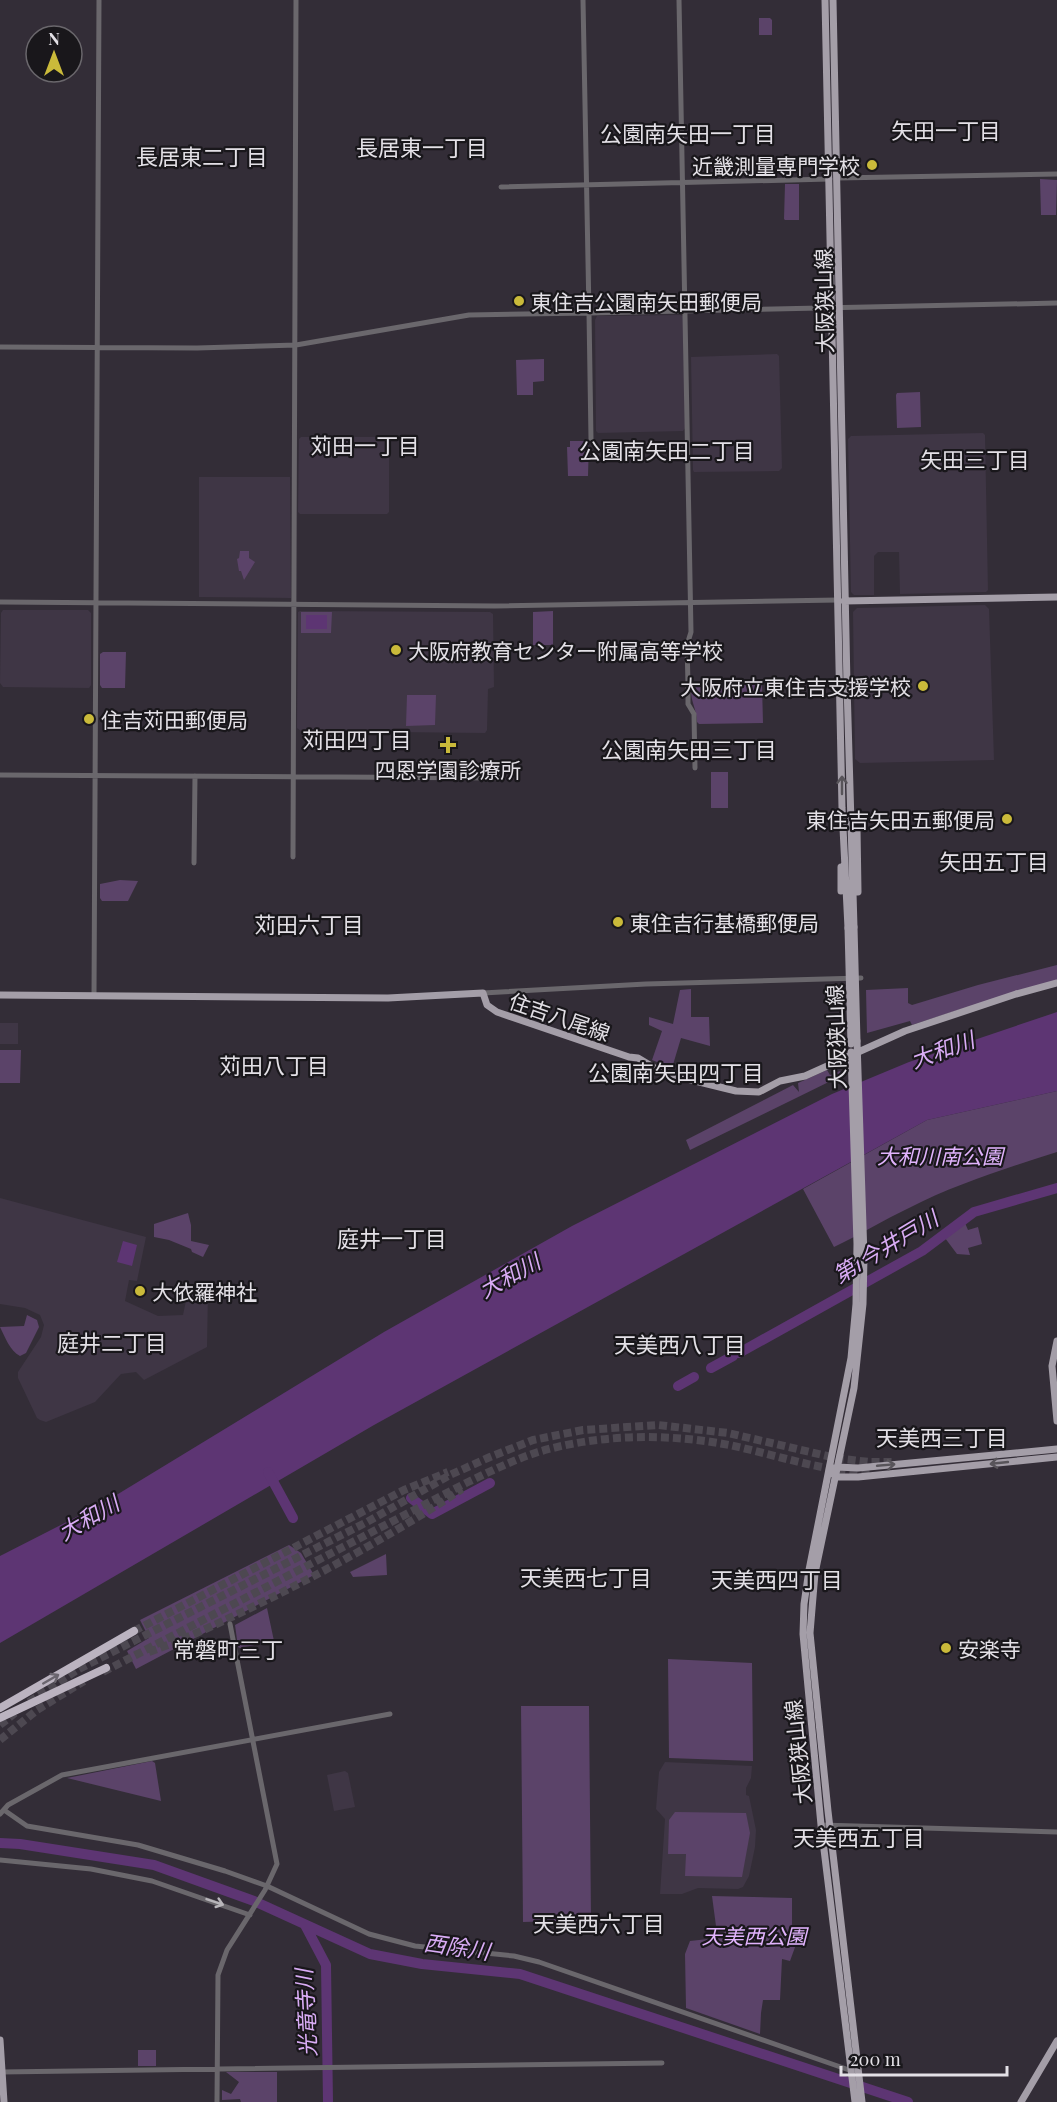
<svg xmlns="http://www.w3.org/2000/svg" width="1057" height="2102" viewBox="0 0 1057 2102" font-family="'Playfair Display','Noto Sans JP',serif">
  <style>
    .built { fill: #3f3645 }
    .green { fill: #5b4369 }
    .water { fill: #5d3573 }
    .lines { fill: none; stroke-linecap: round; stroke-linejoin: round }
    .river { stroke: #5d3573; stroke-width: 10 }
    .motorway-tunnel { stroke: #4d4851; stroke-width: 8; stroke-dasharray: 8 4; stroke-linecap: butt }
    .tertiary { stroke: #6a676c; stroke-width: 5 }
    .primary { stroke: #a49ea8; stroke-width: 7 }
    .motorway { stroke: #bbb3c0; stroke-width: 8 }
    .primary-bridge { stroke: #a49ea8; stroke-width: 7 }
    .oneway { stroke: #58545a }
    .oneway2 { stroke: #6a656e }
    .oneway3 { stroke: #b9b6bb }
    .poi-dot { fill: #caba3a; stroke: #19171b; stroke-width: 2 }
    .labels { text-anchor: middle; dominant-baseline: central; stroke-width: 4.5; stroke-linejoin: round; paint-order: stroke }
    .poi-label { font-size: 21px; fill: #e3e0e6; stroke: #19171b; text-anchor: start }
    .street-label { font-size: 21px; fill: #e3e0e6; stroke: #19171b }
    .park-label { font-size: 21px; font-style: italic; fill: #e1b3fd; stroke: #19171b }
    .neighbourhood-label { font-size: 22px; fill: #e3e0e6; stroke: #19171b }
    .water-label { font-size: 22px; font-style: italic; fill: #d9acf5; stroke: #19171b }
  </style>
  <rect width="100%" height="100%" fill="#332d37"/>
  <path class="built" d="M680 315 683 316 685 428 683 431 598 433 596 431 595 320 597 316Z
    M777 354 779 356 782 468 779 471 694 472 693 470 691 357Z
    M983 433 985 435 988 590 986 592 900 594 899 552H878L874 556V595H854L851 592 848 439 851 436Z
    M301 437H387L389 440V512L387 514H300L298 512 299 439Z
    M199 477H290L291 598 199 597Z
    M985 605 989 609 994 760 860 763 855 759 853 612 857 608Z
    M3 610H88L91 613V685L89 688 3 687 0 683 1 613Z
    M300 611 490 612 493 614 494 687 488 689 487 730 485 733 301 731 297 728 298 612Z
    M0 1023H18V1044H0Z
    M0 1198 146 1237 137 1281 129 1280 125 1301 158 1316 183 1315 187 1296 208 1292 207 1347 144 1380 136 1372 121 1374 95 1402 46 1422 40 1420 37 1418 18 1378V1372L41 1337 44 1325 40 1315 25 1308 0 1304Z
    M665 1762 752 1766 751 1778 746 1788V1795L749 1796 756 1830 755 1847 749 1876 743 1887 738 1889 698 1888 682 1894H660L665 1819 656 1809 659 1772Z
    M345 1771 348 1773 355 1807 334 1811 327 1775Z"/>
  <path class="green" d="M759 18H770L772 20V35H759Z
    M1040 179 1057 180 1056 215H1041Z
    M785 184H799V220H785L784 219Z
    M544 359V381L533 382V395H517L516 360Z
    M920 392 921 427 897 428 896 395 897 393Z
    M570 441H589L588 476H568L567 447H570Z
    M240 551H249V558L255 562 244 580 241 571H239L237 559 239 558Z
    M553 611V645H533V612Z
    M301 612H332L331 633H301Z
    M103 652H126L125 688H102L100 685V654Z
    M692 683 762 685 763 723 699 724 697 722C697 708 688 698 692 683Z
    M407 695H436L435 725 406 726Z
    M711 772H728V808H711Z
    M120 880 138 881 128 901H102L100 898V884Z
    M1057 965V981L958 1010 912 1025 910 1021 867 1033 866 990 908 988V1003L912 1005 978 985Z
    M691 989V1017H709L710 1046 681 1038 672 1068 652 1060 662 1031 649 1025V1017L673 1024 680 990Z
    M0 1050H21L20 1083H0Z
    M827 1070 830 1075 840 1071 843 1075 690 1150 686 1140 793 1085 799 1092 798 1083Z
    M1057 1091V1152C1007 1168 956 1184 909 1208 883 1220 860 1235 834 1247L803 1189 927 1120Z
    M188 1213 191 1225V1241L209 1245 203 1257 192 1252 191 1249 169 1240 154 1237V1224Z
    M965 1223 968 1230 978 1227 982 1244 968 1248 970 1255 957 1254 945 1238Z
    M27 1315 37 1320 39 1327 26 1353 20 1356C10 1351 5 1337 0 1327L24 1326Z
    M289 1545 301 1553 314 1575 136 1669 127 1651 149 1638 140 1620Z
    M386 1554 387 1575 353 1577 350 1572Z
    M267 1608 274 1641 240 1648 238 1647 235 1625Z
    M668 1659 752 1663 753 1761 669 1758Z
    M521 1706H589L591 1920 523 1922Z
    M152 1761 155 1763 161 1801 67 1778Z
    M675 1812 746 1813 750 1833 742 1877 685 1876 686 1854H668L669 1820Z
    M712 1896 792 1898V1924L790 1936 798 1939 790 1961 782 1959 780 2000H763L761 2013 760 2034 686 2008 685 1954 690 1941 708 1939 718 1941Z
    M138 2050H156V2066H138Z
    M226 2072H277V2102H241L240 2099 222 2100V2090L231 2094 239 2082Z"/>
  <path class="water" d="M306 615H327V629H306Z
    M1057 1012V1091L927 1120 374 1425 0 1643V1556L100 1505 384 1332 572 1226 832 1094 909 1062Z
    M123 1241 137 1245 132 1266 117 1262Z"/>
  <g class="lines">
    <path class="river" d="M739 1353 922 1251 974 1212 1057 1188
      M711 1368 733 1356
      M678 1386 694 1377
      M268 1472 293 1518
      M411 1498 432 1514 490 1483
      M0 1843 20 1844 154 1865 254 1901 370 1954 422 1964 520 1974 908 2102
      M305 1925 326 1965 328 2102"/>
    <path class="motorway-tunnel" d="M134 1631 404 1490 448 1472
      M149 1652C194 1636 236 1615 279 1594 342 1562 403 1528 462 1489
      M103 1672 466 1483C489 1472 513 1460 538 1452 599 1434 667 1433 729 1445 777 1455 824 1472 873 1473
      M29 1702 77 1670 367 1522 450 1475 490 1457 533 1440 583 1430 658 1425 728 1433 836 1458 869 1462H893
      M0 1725 15 1713
      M0 1740 37 1710 84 1681"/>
    <path class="tertiary" d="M679 0 691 632 687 645 688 684V704L694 714 695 768
      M837 178 1057 174
      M501 187 830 179
      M0 347 197 348 296 345 469 315 589 313 583 0
      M591 439 589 313 1057 303
      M0 602 495 606 838 600
      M0 775 502 778
      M293 857 296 0
      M194 863 195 776
      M483 993 646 984 861 978
      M94 996 99 0
      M4 1810 27 1826 138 1845 225 1871 267 1886 369 1934 415 1946 514 1956 539 1962 852 2071
      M0 1814 8 1805 62 1775 390 1714
      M821 1825 1057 1832
      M0 1860 91 1869 152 1881 250 1915
      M1 2072 662 2063
      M217 2102 218 1975 227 1950 265 1890 277 1864 230 1624"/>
    <path class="primary" d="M825 0 842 808 848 928
      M833 0 847 685 854 927
      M844 601 1057 597
      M857 828 858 892
      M841 867V891
      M0 995 388 998 483 993 487 1005 497 1012 629 1057 638 1058 658 1070 683 1078 736 1091 759 1092 780 1081 805 1076 905 1031 1016 994 1057 983
      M857 1041 864 1257 863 1304 854 1388 815 1573 810 1633 828 1811 862 2102
      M851 1052 857 1244 856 1304 851 1358 809 1570 804 1604 803 1634 821 1825 855 2102
      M1057 1341 1052 1366 1057 1421
      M833 1469 837 1467 858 1468 1057 1449
      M834 1475 836 1477H858L1057 1457
      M0 2040 4 2102
      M1021 2102 1057 2041"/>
    <path class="motorway" d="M0 1708 134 1631
      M0 1718 106 1668"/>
    <path class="primary-bridge" d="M854 927 857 1041
      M848 928 851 1044"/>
  </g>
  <defs><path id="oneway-shaft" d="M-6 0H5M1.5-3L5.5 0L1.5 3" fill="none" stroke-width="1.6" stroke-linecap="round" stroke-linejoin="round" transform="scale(1.5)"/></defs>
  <g class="oneway">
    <use href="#oneway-shaft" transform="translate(842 785) rotate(-90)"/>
    <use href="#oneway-shaft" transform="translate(999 1463) rotate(174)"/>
    <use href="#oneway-shaft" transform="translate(886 1465) rotate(-5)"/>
  </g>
  <use class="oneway2" href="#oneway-shaft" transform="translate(51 1679) rotate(-30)"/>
  <use class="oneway3" href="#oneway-shaft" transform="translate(215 1902) rotate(19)"/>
  <g class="poi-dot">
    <circle cx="872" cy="165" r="6"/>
    <circle cx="519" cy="301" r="6"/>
    <circle cx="396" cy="650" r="6"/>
    <circle cx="923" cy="686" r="6"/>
    <circle cx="89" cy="719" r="6"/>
    <path d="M445 736h6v6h6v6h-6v6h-6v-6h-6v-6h6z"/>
    <circle cx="1007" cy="819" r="6"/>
    <circle cx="618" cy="922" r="6"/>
    <circle cx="140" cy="1291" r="6"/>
    <circle cx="946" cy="1648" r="6"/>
  </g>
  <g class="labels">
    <g class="poi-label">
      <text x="860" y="165" text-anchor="end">近畿測量専門学校</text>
      <text x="531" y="301">東住吉公園南矢田郵便局</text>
      <text x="408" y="650">大阪府教育センター附属高等学校</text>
      <text x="911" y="686" text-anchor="end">大阪府立東住吉支援学校</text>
      <text x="101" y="719">住吉苅田郵便局</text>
      <text x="448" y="769" text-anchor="middle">四恩学園診療所</text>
      <text x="995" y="819" text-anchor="end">東住吉矢田五郵便局</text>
      <text x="630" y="922">東住吉行基橋郵便局</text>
      <text x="152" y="1291">大依羅神社</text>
      <text x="958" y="1648">安楽寺</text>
    </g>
    <g class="street-label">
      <text transform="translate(823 301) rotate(-91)">大阪狭山線</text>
      <text transform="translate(560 1016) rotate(19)">住吉八尾線</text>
      <text transform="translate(835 1037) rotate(-92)">大阪狭山線</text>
      <text transform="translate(797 1752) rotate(-96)">大阪狭山線</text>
    </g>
    <g class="park-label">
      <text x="940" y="1155">大和川南公園</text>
      <text x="754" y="1935">天美西公園</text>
    </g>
    <g class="neighbourhood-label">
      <text x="946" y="130">矢田一丁目</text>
      <text x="688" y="133">公園南矢田一丁目</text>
      <text x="422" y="147">長居東一丁目</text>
      <text x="202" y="156">長居東二丁目</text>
      <text x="365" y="445">苅田一丁目</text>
      <text x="667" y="450">公園南矢田二丁目</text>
      <text x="975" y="459">矢田三丁目</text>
      <text x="357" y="739">苅田四丁目</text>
      <text x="689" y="749">公園南矢田三丁目</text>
      <text x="994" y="861">矢田五丁目</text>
      <text x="309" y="924">苅田六丁目</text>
      <text x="274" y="1065">苅田八丁目</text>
      <text x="676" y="1072">公園南矢田四丁目</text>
      <text x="392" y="1238">庭井一丁目</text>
      <text x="112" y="1342">庭井二丁目</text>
      <text x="680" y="1344">天美西八丁目</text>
      <text x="942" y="1437">天美西三丁目</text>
      <text x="586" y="1577">天美西七丁目</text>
      <text x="777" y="1579">天美西四丁目</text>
      <text x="228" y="1649">常磐町三丁</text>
      <text x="859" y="1837">天美西五丁目</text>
      <text x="599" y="1923">天美西六丁目</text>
    </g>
    <g class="water-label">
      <text transform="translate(942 1049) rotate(-20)">大和川</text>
      <text transform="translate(885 1246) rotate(-31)">第1今井戸川</text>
      <text transform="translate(509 1275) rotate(-29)">大和川</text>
      <text transform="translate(88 1517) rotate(-30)">大和川</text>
      <text transform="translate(457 1946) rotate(8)">西除川</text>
      <text transform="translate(305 2013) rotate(-93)">光竜寺川</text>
    </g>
  </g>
  <g transform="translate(54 54)"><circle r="28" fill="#19171b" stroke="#6a676c" stroke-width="1.5"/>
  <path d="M0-4.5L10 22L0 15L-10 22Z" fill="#caba3a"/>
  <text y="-9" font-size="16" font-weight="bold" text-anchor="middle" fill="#e3e0e6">N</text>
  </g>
  <path d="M841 2066v9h166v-9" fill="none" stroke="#e3e0e6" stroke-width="3"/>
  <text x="850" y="2066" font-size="18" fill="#e3e0e6" stroke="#19171b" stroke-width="4.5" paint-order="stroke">200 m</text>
</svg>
